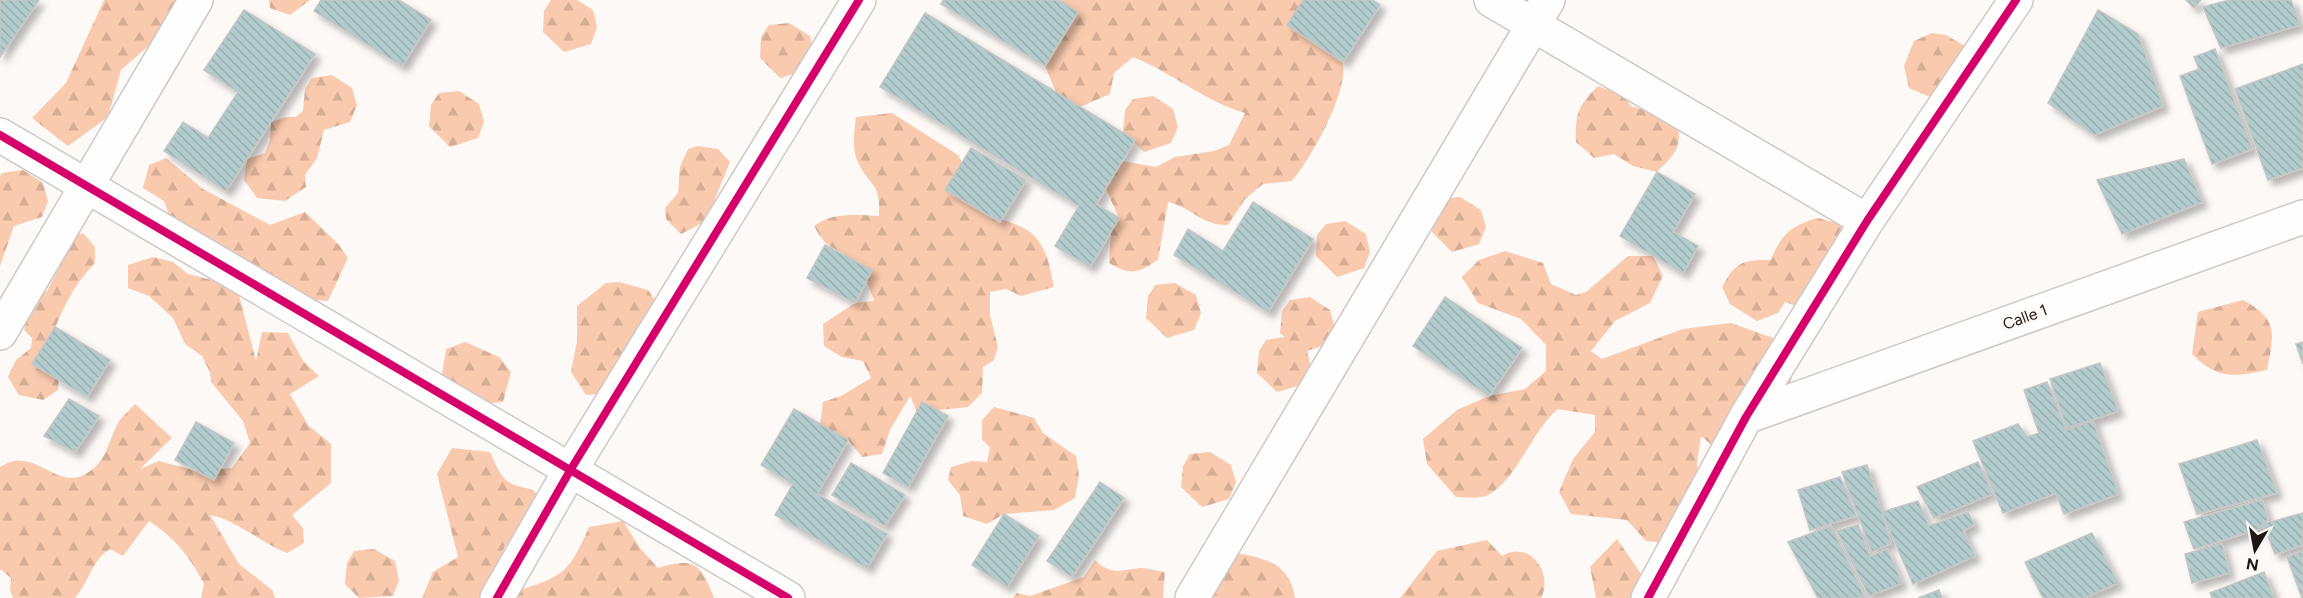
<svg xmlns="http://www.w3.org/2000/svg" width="2303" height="598" viewBox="0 0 2303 598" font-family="Figtree,sans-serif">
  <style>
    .forest { fill: url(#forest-firs) }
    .building { fill: url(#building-back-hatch); stroke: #c4c6c5; stroke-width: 1.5; filter: url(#shadow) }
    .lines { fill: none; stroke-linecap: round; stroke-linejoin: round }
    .minor-casing { stroke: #cdc9c7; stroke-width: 36 }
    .minor { stroke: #fffefe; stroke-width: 33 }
    .cycleway-casing { stroke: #fef8f5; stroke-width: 11 }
    .cycleway { stroke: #d6006c; stroke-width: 8 }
    .labels { text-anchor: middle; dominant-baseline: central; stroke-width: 4.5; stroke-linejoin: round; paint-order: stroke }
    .street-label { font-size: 16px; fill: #1c1714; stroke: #fef8f5 }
  </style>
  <defs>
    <pattern id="forest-firs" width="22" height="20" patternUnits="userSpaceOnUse" patternTransform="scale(1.5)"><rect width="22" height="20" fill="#facaae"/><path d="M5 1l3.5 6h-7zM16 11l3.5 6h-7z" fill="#d6ad95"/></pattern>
    <pattern id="building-back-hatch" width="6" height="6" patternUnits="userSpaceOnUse" patternTransform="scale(1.5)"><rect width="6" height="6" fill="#b2cccd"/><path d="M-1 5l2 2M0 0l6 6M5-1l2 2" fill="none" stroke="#98aeaf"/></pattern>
    <filter id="shadow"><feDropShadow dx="5.5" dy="5.5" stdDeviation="3" flood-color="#0004"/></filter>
  </defs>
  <rect width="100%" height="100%" fill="#fcf9f7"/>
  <path class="forest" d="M104 0H180L153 42 121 70 108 117 68 146 32 118 66 83Z
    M269 0H310L290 15 270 8Z
    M551 0H577L593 10 597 27 591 44 564 52 543 32 544 11Z
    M1052 0H1307C1318 19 1335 39 1342 60 1352 86 1310 161 1292 181L1263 184 1245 199 1228 225C1201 226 1192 207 1168 202L1158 260C1138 273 1131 276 1109 263L1111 232 1119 218 1106 189 1122 161 1156 167 1175 157 1214 151 1229 145 1245 113C1204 101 1173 73 1133 57L1114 73 1110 94 1080 107 1056 92 1045 66 1056 48Z
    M789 23 810 36 814 53 808 70 780 78 760 58 761 37 769 25Z
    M1932 33 1946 35 1972 50 1949 105 1909 88 1904 66 1914 41Z
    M332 75 352 88 357 105 350 122 324 130 317 158 305 175 306 187 285 201 257 198 244 180 247 159 265 153 270 140 271 122 286 117H296L303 111 305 89 312 78Z
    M1598 86 1623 95 1631 106 1676 120C1684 146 1675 154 1657 172L1633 166 1614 154 1594 158 1576 142C1575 113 1578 106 1598 86Z
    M459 91 479 104 484 122 478 138 450 147 429 126 431 105 439 93Z
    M1153 96 1173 109 1178 127 1171 143 1144 152 1123 132 1125 110 1133 99Z
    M892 113 958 155 990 216C1037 229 1045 238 1054 287L1021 296 1006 289 990 292V315L998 347 994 360 983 367 982 393 968 407 917 412 910 396 890 430 882 454 862 457 848 440 820 424 823 402 841 396 871 378 863 361 842 357 824 346 823 324 855 303 874 301C869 285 862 268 848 257 829 244 827 249 814 226 832 212 857 215 879 216 881 180 869 188 857 160 852 148 854 130 856 117Z
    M698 146 718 149 730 162 706 221 681 234 666 219 665 208 678 193 680 167 688 149Z
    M166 158 203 189 270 225 305 212 339 245 348 258 328 301 283 298 174 228 164 201 143 188 149 165Z
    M23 170 43 183 48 201 42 217 14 226 0 266V176L2 173Z
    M1460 197 1481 210 1486 227 1479 244 1452 252 1432 232 1433 210 1441 199Z
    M1818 218 1843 225 1867 246 1802 308 1785 302 1778 313 1757 321 1730 304 1722 287C1736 261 1743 260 1771 260 1781 234 1792 225 1818 218Z
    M1345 221 1366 234 1370 252 1364 268 1337 277 1316 256 1317 235 1326 224Z
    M75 233 84 234 95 247V263C71 287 57 320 47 351L59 374 58 390 43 400 19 395 8 377 16 360 31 348 32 338 24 330 32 299 47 291 60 266 59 252Z
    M1505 251 1543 263 1551 284 1576 295 1586 292 1628 256H1653L1663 276 1650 303 1615 321 1591 351 1602 359 1683 329 1731 323 1779 340 1793 370 1787 402 1763 428 1715 448 1701 436 1697 462 1701 515 1676 544 1646 541 1627 520 1571 514 1559 492 1573 459 1595 432V415L1558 409C1533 429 1516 481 1488 495 1480 499 1465 497 1456 497L1427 464 1423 439 1457 410 1489 396 1525 389 1546 371V345L1521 319 1478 303 1462 277 1479 260Z
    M153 257 173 262 188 274 212 280 239 295 256 361 262 332 288 333 303 361 319 376 290 394 308 425 331 444V483L292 515 303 528 304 543 287 553C261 543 237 520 210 515L239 564 272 590 275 598H201L204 584C191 558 174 537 149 521L123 556 110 549C92 560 89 582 75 598H13L10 590 11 578 0 569V467C38 442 60 502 96 466 107 455 110 439 117 425 121 417 129 411 135 404L172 438 140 469 159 461 196 471 232 468 250 443 243 421 211 382 210 372 202 356 185 344 173 318 149 296 128 288V265Z
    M619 282 648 290 673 326 603 394 586 395 571 372 577 341V306L606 283Z
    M1175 283 1196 295 1201 313 1194 330 1167 338 1146 318 1148 297 1155 285Z
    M1310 297 1330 310 1335 328 1328 344 1307 351 1311 367 1305 384 1277 392 1257 373 1259 351 1266 340 1285 337 1280 333 1282 311 1290 300Z
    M2243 300C2279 319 2274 334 2267 370 2233 377 2219 380 2192 354L2198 312Z
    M465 342 499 357 511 372 503 402 462 406 441 381 446 349Z
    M994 407 1034 418 1043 433 1076 456 1079 475 1075 498 1054 510 1004 514 987 524 963 516 960 495 948 480 951 467 972 461 987 462 990 448 982 439V420Z
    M452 448 490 452C494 460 498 472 504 478 523 497 543 474 538 520L505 546 485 598H422L433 572 458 557 437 474Z
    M1210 452 1231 465 1236 482 1229 499 1202 507 1181 487 1183 466 1190 454Z
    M623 521 640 548 658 568C695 557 700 563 714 598H517V591C564 576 569 573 589 527Z
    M1617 539 1657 597 1656 598H1596L1590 567Z
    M1487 540 1502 556C1529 539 1554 573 1541 598H1400L1437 551Z
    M374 549 395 561 399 580 393 596 359 598 345 584 347 563 354 551Z
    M1228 551C1259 558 1289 559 1295 598H1210Z
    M1095 560C1111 576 1121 570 1141 568 1149 568 1157 571 1165 572L1163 598H1013L1017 593 1030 596 1084 577Z"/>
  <path class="building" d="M0 0H39L0 57Z
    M321 0H399L431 20 402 66 314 11Z
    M943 0H1058L1078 12 1045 66 941 4Z
    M1303 0H1373L1380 5 1343 62 1287 25Z
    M2186 0H2201L2194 8Z
    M2229 0H2291L2300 25 2221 48 2203 7Z
    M244 10 315 54 226 191 164 151 183 122 208 138 238 92 204 70Z
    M2098 10 2138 34 2163 106 2094 135 2048 103Z
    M925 13 1135 140 1096 204 1119 218 1090 267 1055 246 1079 206 880 87Z
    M2215 49 2252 149 2212 164 2180 76 2199 69 2194 57Z
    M2303 64V168L2268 180 2235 89Z
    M971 148 1026 180 1000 222 945 190Z
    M2184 159 2202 202 2122 234 2097 180Z
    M1657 172 1695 194 1673 232 1698 246 1683 273 1620 236Z
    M1253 202 1313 239 1268 312 1174 255 1188 229 1223 251Z
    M825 245 872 270 855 303 807 278Z
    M1445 297 1522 348 1489 396 1413 346Z
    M55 327 110 360 87 397 32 364Z
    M2303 342V364L2296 344Z
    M2100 363 2118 411 2067 428 2050 379Z
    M2047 382 2066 430 2093 421 2118 494 2064 514 2056 493 2003 513 1973 441 2018 424 2027 437 2039 433 2024 390Z
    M69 399 99 416 75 452 44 436Z
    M922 402 948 416 908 487 883 473Z
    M794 409 848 440 817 494 887 534 867 568 775 515 793 484 761 465Z
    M196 422 234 443 214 480 175 460Z
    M2257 440 2277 493 2197 514 2179 464Z
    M1978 462 1992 494 1934 518 1917 487Z
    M851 463 905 495 885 526 832 495Z
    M1867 465 1891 543 1872 552 1842 472Z
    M1840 477 1856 516 1810 530 1798 490Z
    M1100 482 1124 498 1072 577 1047 561Z
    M2262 500 2268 520 2262 523V528L2194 549 2184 522Z
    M1918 501 1929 526 1968 512 1974 525 1963 531 1975 556 1913 584 1882 512Z
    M2303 513V545L2275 554 2263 524Z
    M1004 514 1039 536 1007 587 972 565Z
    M1858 525 1870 557 1887 549 1902 583 1869 596 1837 531Z
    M1831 526 1865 598H1818L1788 542Z
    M2092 533 2118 583 2084 598H2043L2025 562Z
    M2222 544 2229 573 2192 583 2185 554Z
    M2303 551V598H2302L2287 557Z
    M2264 572 2274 598H2212L2210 593Z
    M1939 590 1942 598H1918Z"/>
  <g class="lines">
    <defs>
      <path id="minor" d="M1491 0 1867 221
        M0 135 788 598
        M0 333 196 0
        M1746 417 2303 217
        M497 598 571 469 859 0
        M1192 598 1548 0
        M1648 598 1746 417 1867 221 2016 0"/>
    </defs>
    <use href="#minor" class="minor-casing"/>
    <use href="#minor" class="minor"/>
    <defs>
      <path id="cycleway" d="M0 135 788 598
        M497 598 571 469 859 0
        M1648 598 1746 417 1867 221 2016 0"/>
    </defs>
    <use href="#cycleway" class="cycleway-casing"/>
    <use href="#cycleway" class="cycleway"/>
  </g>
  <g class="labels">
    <g class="street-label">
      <text transform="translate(2025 317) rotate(-20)">Calle 1</text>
    </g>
  </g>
  <g transform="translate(2255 550) rotate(190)" stroke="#fef8f5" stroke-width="4.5" paint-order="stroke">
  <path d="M0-4.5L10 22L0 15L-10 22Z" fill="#1c1714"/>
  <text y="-9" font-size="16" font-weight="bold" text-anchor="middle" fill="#1c1714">N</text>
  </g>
</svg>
